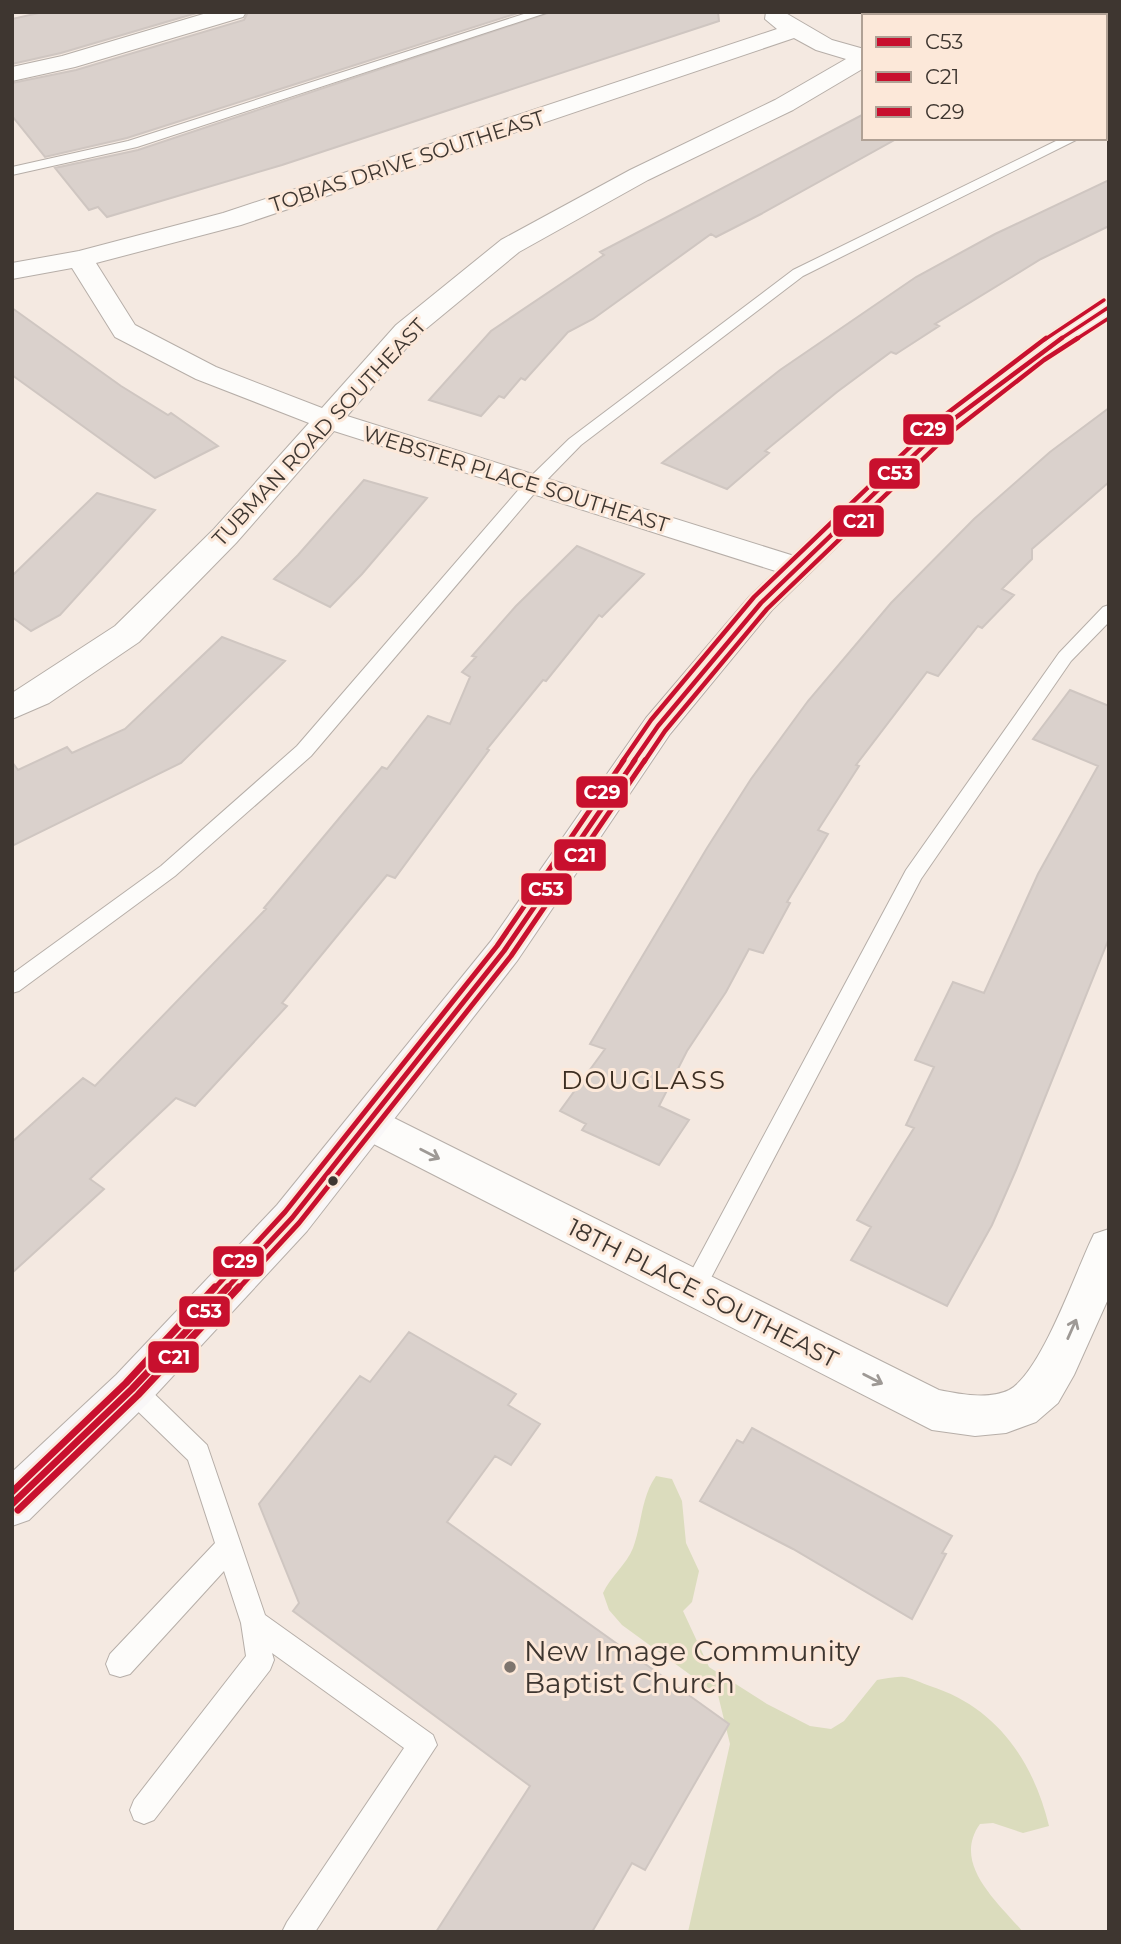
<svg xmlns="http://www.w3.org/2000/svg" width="1121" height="1944" viewBox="0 0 1121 1944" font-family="Montserrat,sans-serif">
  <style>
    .green { fill: #dbdcbd }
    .building { fill: #dad1cc; stroke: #cfc6c1; stroke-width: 2 }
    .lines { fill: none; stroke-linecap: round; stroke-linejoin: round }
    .lane-casing { stroke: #b6aea8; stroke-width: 2 }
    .street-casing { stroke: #b6aea8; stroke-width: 2 }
    .secondary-casing { stroke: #b6aea8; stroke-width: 2 }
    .lane { fill: #fdfcfa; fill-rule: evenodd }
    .street { fill: #fdfcfa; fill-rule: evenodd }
    .secondary { fill: #f9f7f8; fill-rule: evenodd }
    .bus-1-far3-casing { stroke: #fce8d9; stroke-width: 7 }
    .bus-1-far2-casing { stroke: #fce8d9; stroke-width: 9 }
    .bus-1-far1-casing { stroke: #fce8d9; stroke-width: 10 }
    .bus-1-casing { stroke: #fce8d9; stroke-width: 12 }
    .bus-2-far3-casing { stroke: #fce8d9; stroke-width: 7 }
    .bus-2-far2-casing { stroke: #fce8d9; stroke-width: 9 }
    .bus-2-far1-casing { stroke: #fce8d9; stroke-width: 10 }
    .bus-2-casing { stroke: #fce8d9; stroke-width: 12 }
    .bus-3-far3-casing { stroke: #fce8d9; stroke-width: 7 }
    .bus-3-far2-casing { stroke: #fce8d9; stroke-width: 9 }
    .bus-3-far1-casing { stroke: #fce8d9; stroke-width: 10 }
    .bus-3-casing { stroke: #fce8d9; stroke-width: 12 }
    .bus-1-far3 { stroke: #c8102e; stroke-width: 3.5 }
    .bus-1-far2 { stroke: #c8102e; stroke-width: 4.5 }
    .bus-1-far1 { stroke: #c8102e; stroke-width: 5 }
    .bus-1 { stroke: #c8102e; stroke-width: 7 }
    .bus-2-far3 { stroke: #c8102e; stroke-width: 3.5 }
    .bus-2-far2 { stroke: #c8102e; stroke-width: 4.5 }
    .bus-2-far1 { stroke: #c8102e; stroke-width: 5 }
    .bus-2 { stroke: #c8102e; stroke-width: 7 }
    .bus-3-far3 { stroke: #c8102e; stroke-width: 3.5 }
    .bus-3-far2 { stroke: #c8102e; stroke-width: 4.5 }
    .bus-3-far1 { stroke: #c8102e; stroke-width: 5 }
    .bus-3 { stroke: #c8102e; stroke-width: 7 }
    .oneway { stroke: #9e9995 }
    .bus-dot { fill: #3e3630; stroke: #fce8d9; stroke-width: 2.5 }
    .poi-dot { fill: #7e756e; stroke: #fce8d9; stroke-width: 2.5 }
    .labels { text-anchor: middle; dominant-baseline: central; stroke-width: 6; stroke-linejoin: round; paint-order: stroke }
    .far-street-label { font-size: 21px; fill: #3e3630; stroke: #fce8d9 }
    .street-label { font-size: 24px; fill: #3e3630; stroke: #fce8d9 }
    .neighbourhood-label { font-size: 26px; letter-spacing: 2px; fill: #3c2e22; stroke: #fce8d9 }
    .near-poi-label { font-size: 28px; fill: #3e3630; stroke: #fce8d9; text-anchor: start }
    .line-badge { stroke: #fce8d9; stroke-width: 2.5 }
    .badge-label { font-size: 19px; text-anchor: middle; font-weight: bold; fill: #fff }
  </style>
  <rect width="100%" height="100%" fill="#f4e9e1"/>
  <path class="green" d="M656 1476 672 1479 682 1501 686 1543 699 1571 692 1602 683 1611 709 1667 767 1704 810 1726 831 1729 844 1721 877 1680C885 1679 896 1676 904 1677 912 1678 921 1683 930 1686 996 1707 1033 1760 1049 1826L1023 1833 993 1823 980 1824C951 1864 999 1903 1023 1932H688L730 1744 718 1695 622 1625 609 1610 603 1593C610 1577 627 1564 633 1548 642 1524 641 1497 656 1476Z"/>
  <path class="building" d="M43 12H200L61 53 12 64V19Z
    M248 12H521L127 138 45 157 12 116V83L76 70 244 20Z
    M551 12H718L719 21 282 165 107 217 98 207 89 210 55 168 138 150Z
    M864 114V138H898L761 214 716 237 711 234 593 319 568 332 525 380 521 378 504 398 499 396 481 416 429 400 491 331 604 255 600 252Z
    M1109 180V226L1041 259 935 324 939 326 896 354 891 352 837 392 765 451 769 453 727 489 662 463 780 370 916 277 995 234Z
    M12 308 121 386 168 415 171 413 218 446 155 478 12 375Z
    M1109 408V482L1032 549V559L1002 589 1014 595 982 628 978 626 938 676 927 672 856 765 859 766 818 830 828 834 787 902 790 903 763 953 749 949 726 992 687 1051 659 1106 689 1120 659 1165 582 1130 586 1124 560 1111 605 1049 590 1044 707 848 751 779 808 701 891 603 974 519 1050 452Z
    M364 480 427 498 362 574 330 607 274 579 298 555Z
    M97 493 155 510 60 615 31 631 12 617V576Z
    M577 546 644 574 602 617 599 615 546 681 543 680 487 749 489 750 395 878 387 875 282 1003 287 1006 195 1106 176 1098 90 1179 104 1189 12 1273V1142L83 1078 95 1086 266 909 264 908 382 767 387 769 428 716 450 724 470 677 462 672 476 657 472 656 516 606Z
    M222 637 285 661 181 763 12 846V762L18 770 67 747 72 753 125 729Z
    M1070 690 1109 706V938L1016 1170 992 1225 947 1306 851 1260 871 1227 857 1220 914 1128 906 1125 934 1067 915 1060 953 982 984 993 1038 874 1098 766 1033 739Z
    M409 1332 516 1394 508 1405 540 1424 511 1465 495 1456 447 1522 729 1724 645 1870 632 1863 592 1932H436L530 1786 293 1611 299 1603 259 1504 360 1376 370 1382Z
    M752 1428 952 1536 942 1553 946 1554 912 1619 793 1549 700 1501 737 1440 743 1443Z"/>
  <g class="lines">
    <defs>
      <path id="lane" d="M530 12H549L137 147 12 175V167L128 141Z
        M1076 12H1098L1104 16H1082Z
        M1109 117V125L1105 126V118Z
        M1062 138H1080L803 276 581 445 539 488 311 756 175 876 19 991 12 993V974L161 866 297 746 527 480 569 439 793 270Z
        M1109 605V622L1071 661 921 879 702 1295 694 1298 686 1295 682 1288 686 1281 906 870 1059 653 1103 607Z
        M132 1378 141 1381 207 1445 265 1615 433 1735 437 1745 315 1932H282L287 1922 404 1748 272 1653 274 1660 270 1670 154 1820 144 1824 134 1820 130 1810 134 1800 246 1656 241 1623 224 1571 130 1674 120 1677 110 1674 106 1664 110 1654 215 1543 188 1460 123 1397 120 1389 123 1381Z"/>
      <path id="street" d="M210 12H246L243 17 75 67 12 81V67L62 56Z
        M766 12H784L832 40 864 49V68L793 110 648 180 519 252 416 337 347 416 807 560 812 567 807 574 796 577 785 574 334 431 236 543 139 642 49 703 12 719V693L115 626 214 529 309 423 196 379 115 337 72 268 12 279V263L79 251 223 213 777 29 765 19ZM794 38 816 50 846 59 775 100 630 170 501 240 396 325 322 408 216 367 135 325 96 263 241 225Z
        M1105 101 1109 102V116L1105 115Z
        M370 1106 939 1390C959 1394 989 1400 1009 1390 1042 1372 1076 1270 1094 1234L1109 1229V1297L1074 1375 1058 1403 1036 1422 1006 1433 975 1436 932 1430 356 1135 350 1123 356 1111Z"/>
      <path id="secondary" d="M1109 299V319L1049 359 953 433 772 610 670 734 517 961 307 1231 148 1403 29 1520 12 1526V1472L116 1375 277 1205 491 941 646 718 750 596 933 421 1029 347 1099 301Z"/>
    </defs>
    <use href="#lane" class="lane-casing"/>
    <use href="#street" class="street-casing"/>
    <use href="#secondary" class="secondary-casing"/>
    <use href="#lane" class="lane"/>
    <use href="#street" class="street"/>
    <use href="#secondary" class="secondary"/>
    <defs>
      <path id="bus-1-far3" d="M1059 340 1109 307"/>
      <path id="bus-1-far2" d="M633 762 658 726 761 603 943 427 1062 338"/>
      <path id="bus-1-far1" d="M226 1289 292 1218 504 951 635 760"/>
      <path id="bus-1" d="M12 1504 132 1389 228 1287"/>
      <path id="bus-2-far3" d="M1075 340 1109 318"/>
      <path id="bus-2-far2" d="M644 762 665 731 767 609 949 434 1044 360 1078 338"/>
      <path id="bus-2-far1" d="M238 1289 299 1223 511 956 645 760"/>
      <path id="bus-2" d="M18 1510 138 1395 239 1287"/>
      <path id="bus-3-far3" d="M1044 340 1104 300"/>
      <path id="bus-3-far2" d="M622 762 651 720 754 597 937 421 1046 338"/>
      <path id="bus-3-far1" d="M214 1289 285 1212 497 946 624 760"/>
      <path id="bus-3" d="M12 1492 126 1383 215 1287"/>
    </defs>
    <use href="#bus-1-far3" class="bus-1-far3-casing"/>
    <use href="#bus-1-far2" class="bus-1-far2-casing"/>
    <use href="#bus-1-far1" class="bus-1-far1-casing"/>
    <use href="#bus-1" class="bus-1-casing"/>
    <use href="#bus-2-far3" class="bus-2-far3-casing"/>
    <use href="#bus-2-far2" class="bus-2-far2-casing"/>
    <use href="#bus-2-far1" class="bus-2-far1-casing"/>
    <use href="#bus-2" class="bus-2-casing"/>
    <use href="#bus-3-far3" class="bus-3-far3-casing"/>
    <use href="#bus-3-far2" class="bus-3-far2-casing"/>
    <use href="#bus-3-far1" class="bus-3-far1-casing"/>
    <use href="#bus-3" class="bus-3-casing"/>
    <use href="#bus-1-far3" class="bus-1-far3"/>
    <use href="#bus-1-far2" class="bus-1-far2"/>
    <use href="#bus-1-far1" class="bus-1-far1"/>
    <use href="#bus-1" class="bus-1"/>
    <use href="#bus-2-far3" class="bus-2-far3"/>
    <use href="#bus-2-far2" class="bus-2-far2"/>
    <use href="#bus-2-far1" class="bus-2-far1"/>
    <use href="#bus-2" class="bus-2"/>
    <use href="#bus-3-far3" class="bus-3-far3"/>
    <use href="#bus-3-far2" class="bus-3-far2"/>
    <use href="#bus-3-far1" class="bus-3-far1"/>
    <use href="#bus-3" class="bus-3"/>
  </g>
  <defs><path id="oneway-shaft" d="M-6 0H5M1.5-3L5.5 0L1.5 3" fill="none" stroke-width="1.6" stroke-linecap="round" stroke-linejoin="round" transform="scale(1.75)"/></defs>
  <g class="oneway">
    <use href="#oneway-shaft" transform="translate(430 1154) rotate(27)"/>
    <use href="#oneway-shaft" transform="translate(1072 1329) rotate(-66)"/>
    <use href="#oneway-shaft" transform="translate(873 1379) rotate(27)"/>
  </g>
  <circle class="bus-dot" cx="333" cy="1181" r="6"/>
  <circle class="poi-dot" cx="510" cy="1667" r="7"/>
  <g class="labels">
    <g class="far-street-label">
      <text transform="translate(407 161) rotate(-18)">TOBIAS DRIVE SOUTHEAST</text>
      <text transform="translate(319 432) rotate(-47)">TUBMAN ROAD SOUTHEAST</text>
      <text transform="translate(516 479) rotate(17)">WEBSTER PLACE SOUTHEAST</text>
    </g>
    <g class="street-label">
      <text transform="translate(703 1293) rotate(27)">18TH PLACE SOUTHEAST</text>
    </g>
    <g class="neighbourhood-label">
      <text x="644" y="1080">DOUGLASS</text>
    </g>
    <g class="near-poi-label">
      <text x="524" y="1651">New Image Community<tspan x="524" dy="32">Baptist Church</tspan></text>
    </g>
  </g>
  <g class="line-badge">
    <rect x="902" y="413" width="53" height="33" rx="7" fill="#c8102e"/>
    <rect x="868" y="457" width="53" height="33" rx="7" fill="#c8102e"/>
    <rect x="832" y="504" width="53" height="34" rx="7" fill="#c8102e"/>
    <rect x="575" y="775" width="54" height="34" rx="7" fill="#c8102e"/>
    <rect x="553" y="838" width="54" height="34" rx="7" fill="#c8102e"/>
    <rect x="520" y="872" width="53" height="34" rx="7" fill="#c8102e"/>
    <rect x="212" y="1245" width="53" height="33" rx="7" fill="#c8102e"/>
    <rect x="178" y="1295" width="53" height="33" rx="7" fill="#c8102e"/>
    <rect x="147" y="1340" width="53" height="34" rx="7" fill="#c8102e"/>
  </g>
  <g class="badge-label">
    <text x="928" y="436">C29</text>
    <text x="895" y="480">C53</text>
    <text x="859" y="528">C21</text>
    <text x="602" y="799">C29</text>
    <text x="580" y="862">C21</text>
    <text x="546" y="896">C53</text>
    <text x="239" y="1268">C29</text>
    <text x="204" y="1318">C53</text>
    <text x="174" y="1364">C21</text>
  </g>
  <rect width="1121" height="1944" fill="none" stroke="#3e3630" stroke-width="28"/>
  <rect x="862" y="14" width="245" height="126" fill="#fce8d9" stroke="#b0a195" stroke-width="2"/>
  <rect x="876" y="37" width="35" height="10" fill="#c8102e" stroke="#b0a195" stroke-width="2"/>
  <text x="925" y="49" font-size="21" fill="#3e3630">C53</text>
  <rect x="876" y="72" width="35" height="10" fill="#c8102e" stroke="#b0a195" stroke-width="2"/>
  <text x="925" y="84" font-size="21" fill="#3e3630">C21</text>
  <rect x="876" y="107" width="35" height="10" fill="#c8102e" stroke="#b0a195" stroke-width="2"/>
  <text x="925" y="119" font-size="21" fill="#3e3630">C29</text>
</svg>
